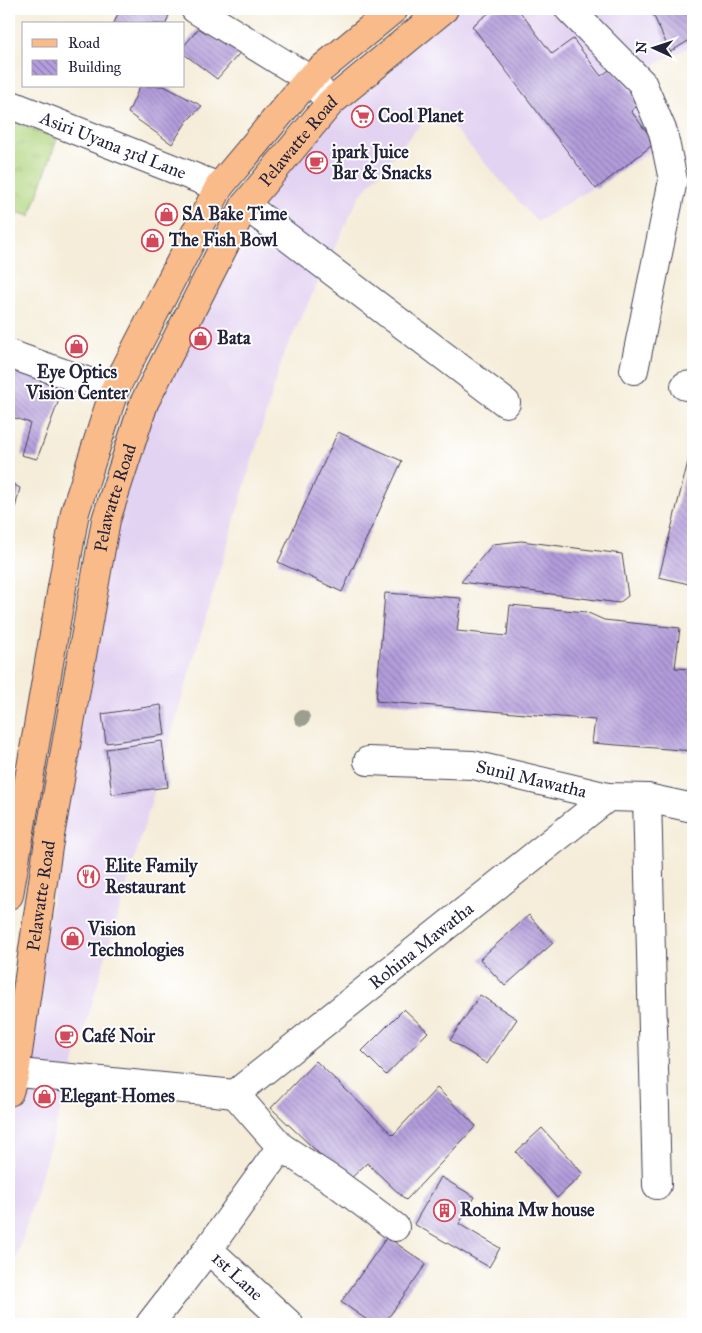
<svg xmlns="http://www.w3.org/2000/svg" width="702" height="1333" viewBox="0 0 702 1333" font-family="'IM FELL Great Primer',serif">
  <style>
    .built { fill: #e3d3f2 }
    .park { fill: url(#park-tufts); stroke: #697b5c }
    .building { fill: url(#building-back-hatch) }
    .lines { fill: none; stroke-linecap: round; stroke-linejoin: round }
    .minor-casing { stroke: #424053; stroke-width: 30 }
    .major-casing { stroke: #424053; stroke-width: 30 }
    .minor { stroke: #fff; stroke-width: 28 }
    .major { stroke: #fabb8b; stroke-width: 28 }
    .tree { fill: #9c9f8f }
    .labels { text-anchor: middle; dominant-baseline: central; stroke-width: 4; stroke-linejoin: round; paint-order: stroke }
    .poi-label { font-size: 18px; font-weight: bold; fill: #22223b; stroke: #fff; text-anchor: start }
    .street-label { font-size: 18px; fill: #22223b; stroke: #fff }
  </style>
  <defs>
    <pattern id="park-tufts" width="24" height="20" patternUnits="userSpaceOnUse" patternTransform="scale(1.25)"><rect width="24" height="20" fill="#b0d47d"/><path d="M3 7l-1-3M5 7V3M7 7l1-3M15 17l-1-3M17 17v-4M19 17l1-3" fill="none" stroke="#97b66d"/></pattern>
    <pattern id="building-back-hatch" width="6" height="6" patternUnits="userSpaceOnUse" patternTransform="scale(1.25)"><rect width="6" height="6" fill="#b39cdb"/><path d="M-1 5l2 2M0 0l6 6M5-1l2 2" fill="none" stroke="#917fb3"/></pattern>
  </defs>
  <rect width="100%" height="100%" fill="#fff"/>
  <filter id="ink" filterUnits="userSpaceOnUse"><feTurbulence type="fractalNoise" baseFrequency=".02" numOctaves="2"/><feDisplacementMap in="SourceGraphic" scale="10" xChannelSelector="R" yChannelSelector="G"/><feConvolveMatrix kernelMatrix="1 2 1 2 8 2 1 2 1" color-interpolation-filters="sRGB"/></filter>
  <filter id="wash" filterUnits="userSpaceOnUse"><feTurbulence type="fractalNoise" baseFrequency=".0096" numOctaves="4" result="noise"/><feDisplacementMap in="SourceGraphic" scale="20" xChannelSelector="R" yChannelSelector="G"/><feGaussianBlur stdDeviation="1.12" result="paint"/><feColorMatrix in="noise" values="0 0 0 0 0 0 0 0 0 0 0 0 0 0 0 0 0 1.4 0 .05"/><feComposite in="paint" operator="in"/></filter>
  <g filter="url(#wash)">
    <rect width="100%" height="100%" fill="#f5edd9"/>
    <path class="built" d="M457 9H693V45L651 67 682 133 537 222 435 107 359 197 283 356 9 1284V1120L23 1075 114 522 151 406 252 210 337 108Z"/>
    <path class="park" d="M9 120 57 139 30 216 9 210Z"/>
    <g id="blocks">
      <path class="building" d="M120 9H171L166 24H116L114 23Z
        M494 9H518L552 54 573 39 601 76 612 68 640 104 631 111 655 143 596 189 472 26Z
        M662 9H693V38L670 52 653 14Z
        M203 23 245 47 217 79 184 54V46Z
        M140 86H164L202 106 187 121 172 144 128 113Z
        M9 364 66 381 37 459 21 455 30 423 9 416Z
        M338 432 402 461 342 592 278 562Z
        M693 442V585L659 577Z
        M9 482 20 488 9 532Z
        M521 541 622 554 628 596 619 603 461 582 493 544Z
        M385 593 461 598 457 631 507 636 510 605 586 612 604 620 680 628 675 668 693 669V751L592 743 595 720 376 701Z
        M161 705 165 735 106 743 102 714Z
        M162 741 168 787 112 794 106 749Z
        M529 915 553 943 505 986 480 959Z
        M480 995 517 1019 487 1064 450 1040Z
        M404 1009 428 1032 386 1075 362 1051Z
        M316 1061 393 1135 437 1088 476 1126 406 1200 367 1163 348 1181 271 1108Z
        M542 1128 583 1174 557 1198 516 1152Z
        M441 1177 475 1197 459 1224 500 1248 489 1267 414 1224Z
        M387 1237 426 1264 384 1324H373L341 1302Z"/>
    </g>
  </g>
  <g filter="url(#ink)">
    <use href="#blocks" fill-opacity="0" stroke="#424053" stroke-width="1"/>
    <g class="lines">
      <defs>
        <g id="minor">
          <path d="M195 9 309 79 331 102"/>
          <path d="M569 9 642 83 663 132 673 180 634 370"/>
          <path id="s1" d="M9 104 219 187"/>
          <path d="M245 205 506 403"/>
          <path d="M9 354 114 391"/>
          <path d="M685 386 693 385"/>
          <path id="s2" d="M368 761 473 765 608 797 647 798 693 808"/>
          <path d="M647 798 657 1185"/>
          <path id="s3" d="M9 1072 235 1094 608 797"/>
          <path d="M281 1147 335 1182 395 1227"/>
          <path id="s4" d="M208 1249 289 1324"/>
          <path d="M150 1324 208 1249 281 1147 235 1094"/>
        </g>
        <g id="major">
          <path d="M9 895 75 512 114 391 219 187 309 79 394 9"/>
          <path id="s5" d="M9 1092 15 1073 48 847 106 520 144 403 245 205 331 102 444 9"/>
        </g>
      </defs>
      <use href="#minor" class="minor-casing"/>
      <use href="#major" class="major-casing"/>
      <use href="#minor" class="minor"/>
      <use href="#major" class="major"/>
    </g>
    <circle class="tree" cx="302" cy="718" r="8"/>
  </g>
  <defs>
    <symbol id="supermarket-ring" viewBox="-11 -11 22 22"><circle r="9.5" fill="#fff" stroke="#d1495b" stroke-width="1.5"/><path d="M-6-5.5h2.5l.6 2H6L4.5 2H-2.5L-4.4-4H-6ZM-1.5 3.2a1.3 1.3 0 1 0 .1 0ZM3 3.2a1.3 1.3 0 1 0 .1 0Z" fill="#d1495b"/></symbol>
    <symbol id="cafe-ring" viewBox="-11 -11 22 22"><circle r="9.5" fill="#fff" stroke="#d1495b" stroke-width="1.5"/><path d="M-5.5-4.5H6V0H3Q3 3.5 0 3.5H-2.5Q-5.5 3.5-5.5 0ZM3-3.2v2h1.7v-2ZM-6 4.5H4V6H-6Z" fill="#d1495b"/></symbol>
    <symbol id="shop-ring" viewBox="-11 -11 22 22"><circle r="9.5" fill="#fff" stroke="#d1495b" stroke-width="1.5"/><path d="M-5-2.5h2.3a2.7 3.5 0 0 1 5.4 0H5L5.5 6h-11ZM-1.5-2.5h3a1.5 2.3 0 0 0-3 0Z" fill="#d1495b"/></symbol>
    <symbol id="restaurant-ring" viewBox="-11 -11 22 22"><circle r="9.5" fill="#fff" stroke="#d1495b" stroke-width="1.5"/><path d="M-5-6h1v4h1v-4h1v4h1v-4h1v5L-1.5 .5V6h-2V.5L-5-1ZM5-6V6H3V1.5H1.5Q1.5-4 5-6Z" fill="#d1495b"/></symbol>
    <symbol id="building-ring" viewBox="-11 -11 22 22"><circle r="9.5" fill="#fff" stroke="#d1495b" stroke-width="1.5"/><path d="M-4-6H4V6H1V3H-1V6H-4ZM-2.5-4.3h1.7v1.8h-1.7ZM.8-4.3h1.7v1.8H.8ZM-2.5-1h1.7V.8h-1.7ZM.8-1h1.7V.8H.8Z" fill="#d1495b"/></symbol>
  </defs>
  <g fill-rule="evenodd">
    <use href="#supermarket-ring" x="350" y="104" width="25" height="25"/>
    <use href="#cafe-ring" x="304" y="150" width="25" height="25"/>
    <use href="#shop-ring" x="154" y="202" width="25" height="25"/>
    <use href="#shop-ring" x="140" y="228" width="25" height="25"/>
    <use href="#shop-ring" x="188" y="326" width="25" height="25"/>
    <use href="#shop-ring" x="64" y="334" width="25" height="25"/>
    <use href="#restaurant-ring" x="76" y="864" width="25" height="25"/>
    <use href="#shop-ring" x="60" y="926" width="25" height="25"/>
    <use href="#cafe-ring" x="54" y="1024" width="25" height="25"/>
    <use href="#shop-ring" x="32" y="1084" width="25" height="25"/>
    <use href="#building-ring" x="432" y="1198" width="25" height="25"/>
  </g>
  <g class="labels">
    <g class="poi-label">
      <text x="378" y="116">Cool Planet</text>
      <text x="332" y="152">ipark Juice<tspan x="332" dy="21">Bar &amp; Snacks</tspan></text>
      <text x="182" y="214">SA Bake Time</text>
      <text x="169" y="240">The Fish Bowl</text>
      <text x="217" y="338">Bata</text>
      <text x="77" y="372" text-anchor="middle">Eye Optics<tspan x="77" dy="21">Vision Center</tspan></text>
      <text x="105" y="866">Elite Family<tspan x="105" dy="21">Restaurant</tspan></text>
      <text x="88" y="929">Vision<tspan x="88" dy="21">Technologies</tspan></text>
      <text x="82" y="1036">Café Noir</text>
      <text x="60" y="1096">Elegant Homes</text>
      <text x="460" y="1210">Rohina Mw house</text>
    </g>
    <g class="street-label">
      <text stroke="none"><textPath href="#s5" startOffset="1009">Pelawatte Road</textPath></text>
      <text stroke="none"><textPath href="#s1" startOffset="112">Asiri Uyana 3rd Lane</textPath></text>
      <text stroke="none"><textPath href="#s5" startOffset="604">Pelawatte Road</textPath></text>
      <text stroke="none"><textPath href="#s2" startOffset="165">Sunil Mawatha</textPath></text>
      <text stroke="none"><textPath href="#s5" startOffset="199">Pelawatte Road</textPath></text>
      <text stroke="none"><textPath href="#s3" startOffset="465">Rohina Mawatha</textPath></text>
      <text stroke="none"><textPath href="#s4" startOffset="40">1st Lane</textPath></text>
    </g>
  </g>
  <rect width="702" height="1333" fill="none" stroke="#fff" stroke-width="30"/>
  <rect x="22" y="22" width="162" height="65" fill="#ffffff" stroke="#a7a7b1"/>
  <rect x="32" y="39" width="25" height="8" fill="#fabb8b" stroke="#a7a7b1"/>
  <text x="68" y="48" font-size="15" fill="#22223b">Road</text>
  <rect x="32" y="60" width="25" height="15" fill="url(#building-back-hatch)" stroke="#a7a7b1"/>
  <text x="68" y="72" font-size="15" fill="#22223b">Building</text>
  <g transform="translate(654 48) rotate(273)" stroke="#ffffff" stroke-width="4" paint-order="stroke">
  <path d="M0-4L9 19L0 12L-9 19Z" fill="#22223b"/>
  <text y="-8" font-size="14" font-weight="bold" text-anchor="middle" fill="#22223b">N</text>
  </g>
</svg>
